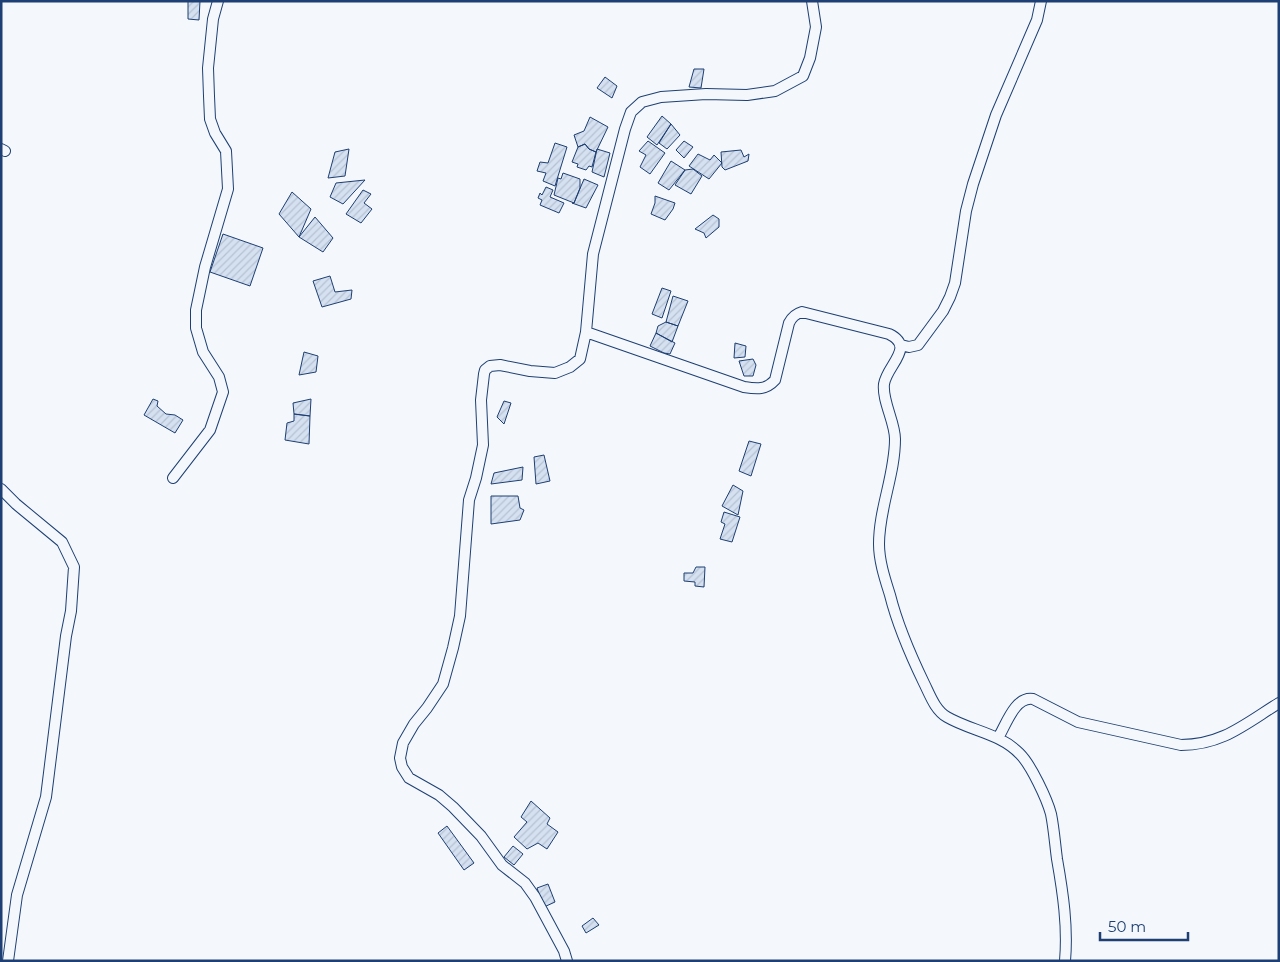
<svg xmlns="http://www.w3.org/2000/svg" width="1280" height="962" viewBox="0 0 1280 962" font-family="Montserrat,sans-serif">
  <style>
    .building { fill: url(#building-hatch); stroke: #1d3f73 }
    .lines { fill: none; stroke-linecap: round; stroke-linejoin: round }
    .minor-casing { stroke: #1d3f73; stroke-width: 12 }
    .minor { stroke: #f4f7fb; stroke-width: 10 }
  </style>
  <defs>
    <pattern id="building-hatch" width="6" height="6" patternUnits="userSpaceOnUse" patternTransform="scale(1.25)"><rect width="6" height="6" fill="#d5e0f0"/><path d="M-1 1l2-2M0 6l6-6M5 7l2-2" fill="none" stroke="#b6c1d1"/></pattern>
  </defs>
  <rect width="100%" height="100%" fill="#f4f7fb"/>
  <path class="building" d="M188 1H200L199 20 188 19Z
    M694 69H704L701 88 689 87Z
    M605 77 617 86 612 98 597 88Z
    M662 116 671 124 657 145 647 137Z
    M590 117 608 127 596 152 589 149 585 144 578 147 574 135 584 131Z
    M671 124 680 135 667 149 659 143Z
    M648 141 665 153 650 174 640 167 646 155 639 151Z
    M684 141 693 147 684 158 676 150Z
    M555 143 567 147 555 186 543 181 546 173 537 171 540 162 548 163Z
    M585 144 589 149 596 152 592 167 589 166 586 170 577 167 578 164 572 162 578 147Z
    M349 149 345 176 328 178 335 152Z
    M597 149 610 153 604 177 592 172Z
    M741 150 744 157 749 154 748 161 725 170 722 167 721 152Z
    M698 154 710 160 714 155 722 163 709 179 689 166Z
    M671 161 685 170 669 190 658 183Z
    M693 169 702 176 691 194 675 185 685 170Z
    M563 173 580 179V188L574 203 554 195 558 178 561 179Z
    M584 179 598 185 586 208 572 203H574Z
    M365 180 343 204 330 197 336 183Z
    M546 187 553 190 550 197 564 203 559 213 540 205 542 200 538 198 540 193 542 195Z
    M363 190 371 194 364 203 372 209 361 223 346 214Z
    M292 192 311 209 299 237 279 214Z
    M655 196 675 203 673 209 665 220 651 214 655 203Z
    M713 215 719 219V227L706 238 704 233 695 229Z
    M315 217 333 238 323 252 299 237Z
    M223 234 263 248 250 286 210 272Z
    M330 276 335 292 352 290 351 299 322 307 313 281Z
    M662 288 671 291 662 318 652 314Z
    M673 296 688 301 678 326 666 322Z
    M666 322 678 326 672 342 656 333 658 326Z
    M656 333 675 343 670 354 664 353 650 346Z
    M735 343 746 346 745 357 734 358Z
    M304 352 318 356 316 372 299 375Z
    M753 359 756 365 753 376H744L739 361Z
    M153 399 158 401 157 406 166 414 175 415 183 420 175 433 144 415Z
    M311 399 310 416 294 414 293 403Z
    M504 401 511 403 504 424 497 417Z
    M294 414 310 416 309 444 285 440 287 423 294 421Z
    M749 441 761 444 751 476 739 471Z
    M544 455 550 481 536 484 534 457Z
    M523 467 522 480 491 484 494 473Z
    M733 485 743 491 738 515 722 506Z
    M491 496H518L520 508 524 510 520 520 491 524Z
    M724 512 740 517 732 542 720 539 725 524 721 522Z
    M696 567H705L704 587 695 586V582L684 581V573H693Z
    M531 801 550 818 547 824 558 832 547 849 538 843 527 849 514 837 527 822 521 817Z
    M447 826 474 863 464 870 438 833Z
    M513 846 523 854 514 865 504 857Z
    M548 884 555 902 544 907 537 888Z
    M593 918 599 925 586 933 582 926Z"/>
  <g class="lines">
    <defs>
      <path id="minor" d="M1 149 5 151
        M586 332 744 387C757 389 766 390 775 380L789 323C792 317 795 314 802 312L889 334C916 347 887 365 884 384 882 401 895 422 895 439 895 475 879 508 879 544 879 561 885 579 890 595 898 627 910 654 924 683 930 695 935 710 947 717 971 731 1000 733 1020 754 1031 765 1047 799 1051 814 1054 829 1055 844 1057 859 1063 893 1068 927 1065 961
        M901 345 909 347 918 345 943 311 950 297 955 283 966 211 973 184 996 115 1037 20 1041 1
        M173 478 210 430 223 392 219 377 203 352 196 328V310L205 267 228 189 226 151 215 133 210 119 209 96 208 68 213 19 218 1
        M1 489 16 504 62 542 74 567 71 611 66 636 46 797 17 895 8 961
        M998 738C1006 725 1015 696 1033 699L1078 722 1181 745C1222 745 1245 724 1279 703
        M567 961 564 951 535 897 525 883 502 865 481 836 453 807 439 795 409 778 402 767 400 758 403 743 414 724 427 708 443 684 453 648 460 616 469 500 476 478 483 445 481 400 484 374 485 370 490 366 500 365 530 371 555 373 570 367 580 359 586 332 593 254 625 129 631 112 642 102 661 97 706 94 747 95 775 91 803 76 810 58 816 27 812 1"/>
    </defs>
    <use href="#minor" class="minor-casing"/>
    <use href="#minor" class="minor"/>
  </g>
  <rect width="1280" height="962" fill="none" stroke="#1d3f73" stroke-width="5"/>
  <path d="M1100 932v8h88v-8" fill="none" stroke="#1d3f73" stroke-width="2.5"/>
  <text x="1108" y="932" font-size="15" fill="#1d3f73" stroke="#f4f7fb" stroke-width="4" paint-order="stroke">50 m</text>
</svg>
